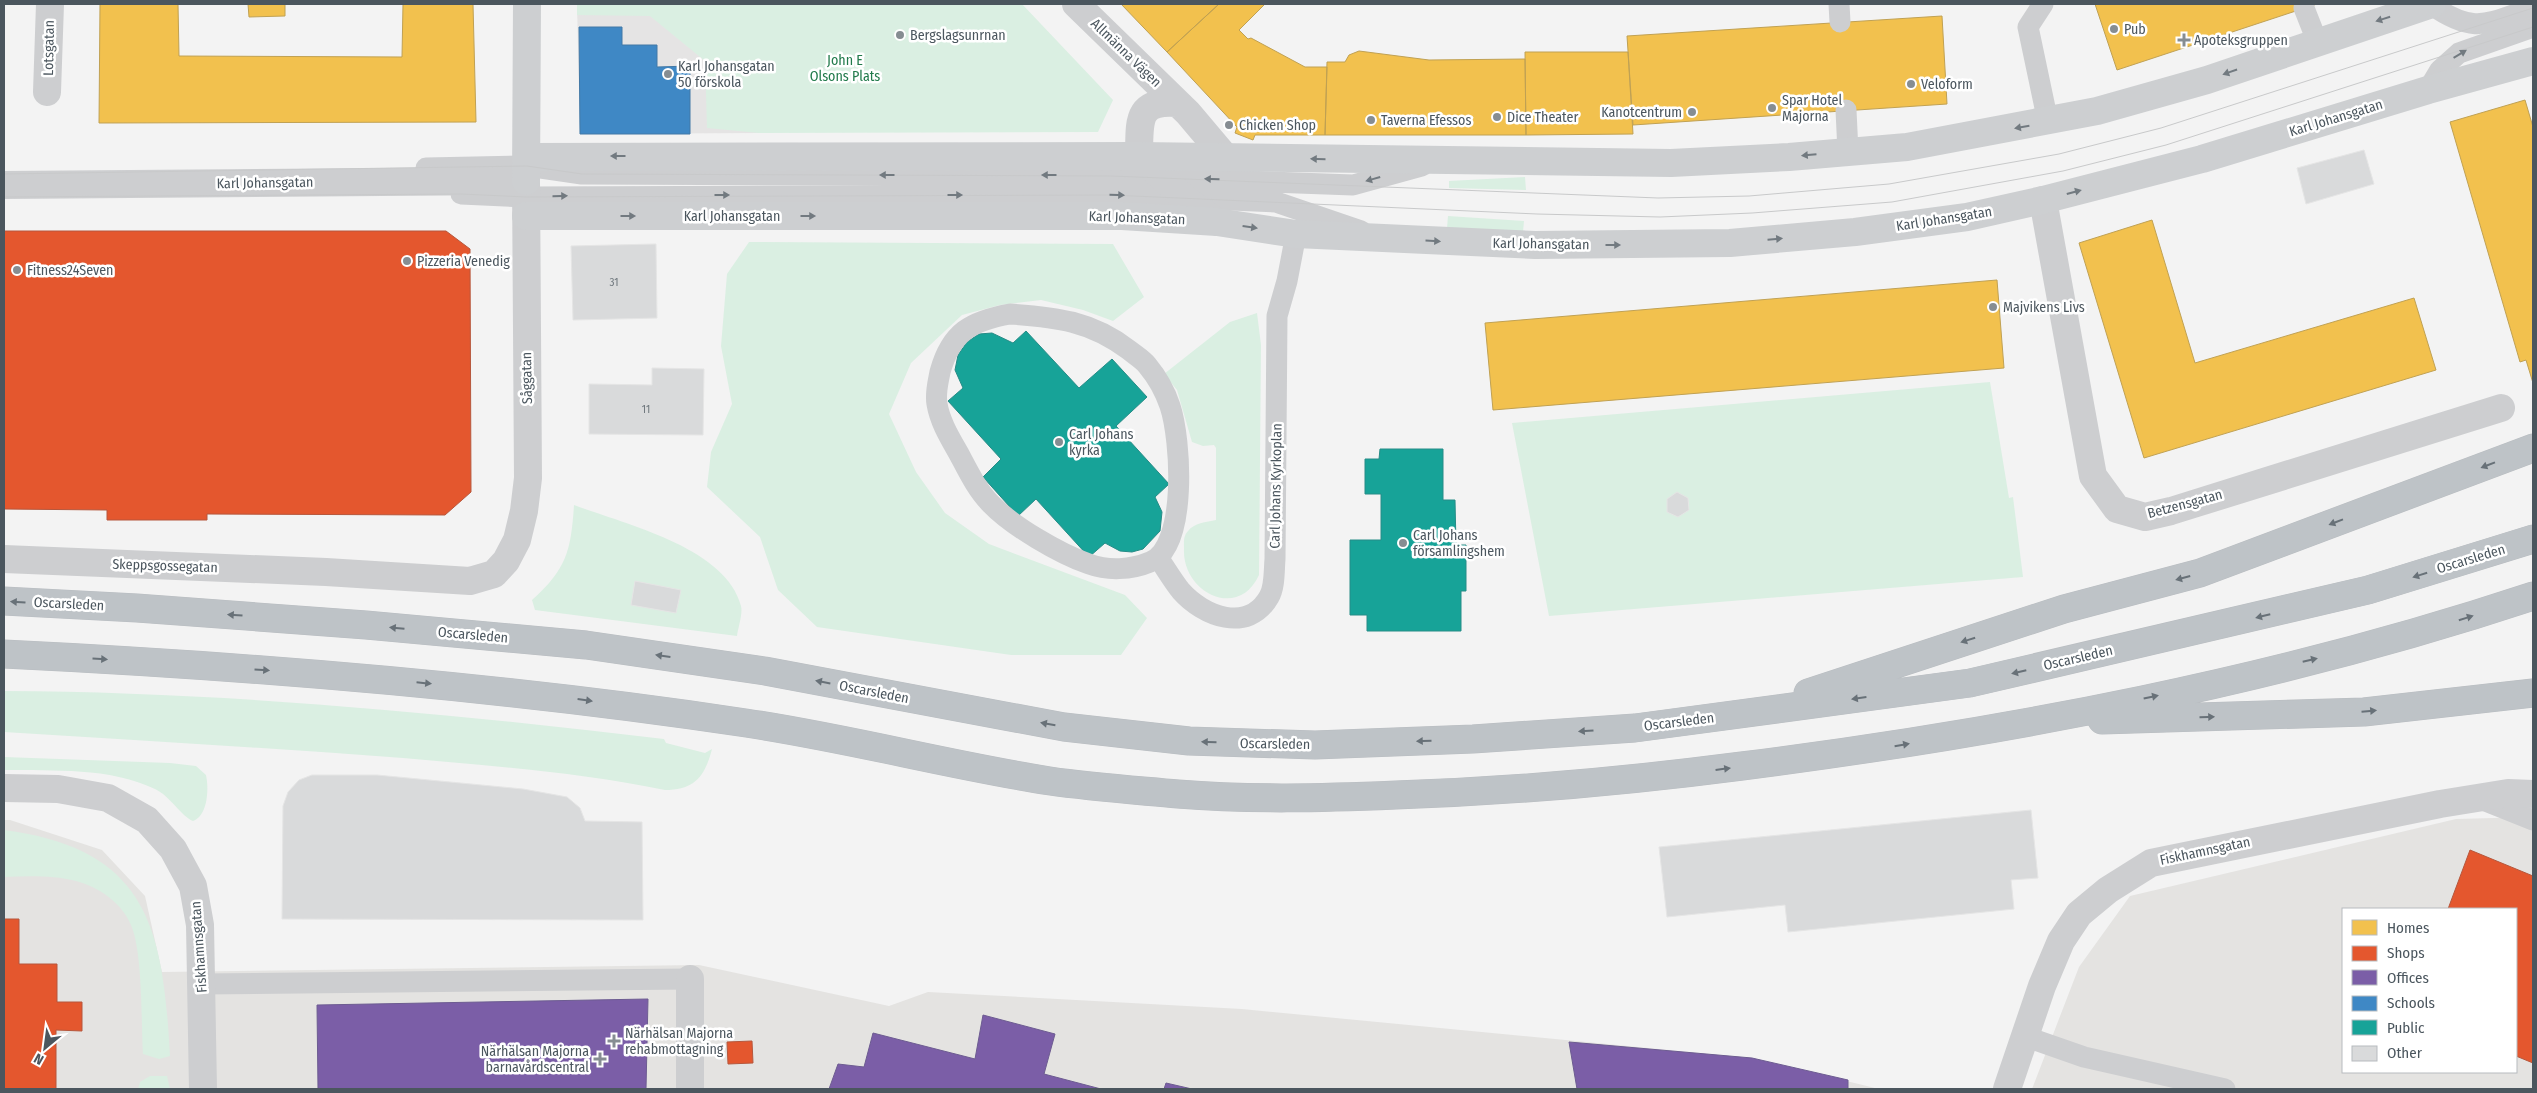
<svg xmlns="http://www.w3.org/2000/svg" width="2537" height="1093" viewBox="0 0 2537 1093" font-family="'Fira Sans Condensed',sans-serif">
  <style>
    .commercial { fill: #e4e3e1; fill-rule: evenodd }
    .education { fill: #e5e4e4 }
    .green { fill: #daefe2 }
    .homes { fill: #f2c14e; stroke: #c0a153 }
    .shops { fill: #e4572e; stroke: #b6573c }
    .offices { fill: #7b5ea7; stroke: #6d5c91 }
    .schools { fill: #3f88c5; stroke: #4379a6 }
    .public { fill: #17a398; stroke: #278c87 }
    .building { fill: #d9dadb; stroke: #e5e5e5 }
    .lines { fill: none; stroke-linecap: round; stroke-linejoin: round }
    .highway-casing { stroke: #b9bdc1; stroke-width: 29 }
    .lane { stroke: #cdced0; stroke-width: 21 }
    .street { stroke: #cdced0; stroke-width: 28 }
    .secondary { stroke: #cdcfd1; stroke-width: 28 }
    .highway { stroke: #bec3c7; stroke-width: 28 }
    .tram { stroke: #c8c9ca; stroke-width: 1 }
    .oneway { fill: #727a80 }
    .oneway2 { fill: #687178 }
    .poi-dot { fill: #868d92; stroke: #fff; stroke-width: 2 }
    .labels { text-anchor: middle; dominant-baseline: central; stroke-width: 5; stroke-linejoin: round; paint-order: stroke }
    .number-label { font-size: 11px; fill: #70787e }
    .poi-label { font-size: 14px; fill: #4b565e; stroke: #fff; text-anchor: start }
    .street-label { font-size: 14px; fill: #4b565e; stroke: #fff }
    .park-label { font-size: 14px; fill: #217a4b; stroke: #fff }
  </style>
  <rect width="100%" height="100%" fill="#f3f3f3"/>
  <path class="commercial" d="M2533 817V1089H2032L2079 967 2130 896 2456 819ZM2343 909H2516V1072H2343Z
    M4 820H10L102 850 145 896 162 972 699 965 889 1006 928 992 1242 1009 1752 1058 1879 1089H4Z"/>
  <path class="education" d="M577 4H755L759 133 580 134Z"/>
  <path class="green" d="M577 4H1022L1113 100 1098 132 759 133 707 128 705 61 650 16 577 15Z
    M1525 177 1526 190 1449 188V181Z
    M1448 216 1524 221 1523 232 1447 228Z
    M749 242 1113 244 1144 297 1113 321 1083 310 1041 300 1000 305 962 315 911 363 889 414 916 472 945 513 989 544 1125 595 1147 618 1121 655H1011L817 627 778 590 760 537 707 487 711 452 732 404 721 346 727 274Z
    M1257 313 1261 345 1259 575C1238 621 1182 592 1184 549 1184 543 1183 536 1188 531 1194 523 1206 522 1216 520V448L1214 445 1203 446 1192 442 1177 390 1164 374 1230 322Z
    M1990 382 2009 498 2013 497 2023 577 1549 616 1512 423Z
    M574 505C624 524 726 547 741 606 743 614 738 628 737 636L535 610 532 600C567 569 571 550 574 505Z
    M4 691C225 692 444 713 664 739L666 743 705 753 712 749C705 776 695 790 665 790 579 772 491 766 403 758 270 748 137 740 4 732Z
    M4 757 170 763 196 766 206 775C209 788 208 816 193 821 181 816 170 796 155 789 109 767 54 771 4 770Z
    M4 830C149 849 163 929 170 1056L159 1059 143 1054C141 1022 143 953 131 925 122 903 99 887 76 881 53 875 27 876 4 877Z
    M150 1076H167L170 1089H138L140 1082Z"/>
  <path class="homes" d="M100 4H178L179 56 402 57 403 4H473L476 122 99 123Z
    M248 4H285V16L249 17Z
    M1121 4H1219L1167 52Z
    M1219 4H1265L1239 30 1248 39 1251 38 1305 67H1327L1325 135H1255L1253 140 1235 133 1237 127 1167 52Z
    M2095 4H2317L2117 70Z
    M1942 16 1947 104 1633 125 1627 36Z
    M1359 51 1429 60 1525 59 1526 135H1325L1327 62H1345L1349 55Z
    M1525 52H1628L1633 134 1526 135Z
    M2525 100 2533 127V383L2526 360 2520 362 2450 122Z
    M2152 220 2195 363 2414 298 2436 370 2144 458 2079 243Z
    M1997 280 2004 368 1493 410 1485 323Z"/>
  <path class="shops" d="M4 231H446L470 249 471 492 445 515 207 514V520H107V510L4 509Z
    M2470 850 2533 876V1063L2516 1056V909H2448Z
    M4 919H19V964H57V1002H82V1031L56 1030V1089H4Z
    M752 1041 753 1063 728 1064 727 1042Z"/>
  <path class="offices" d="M648 999 646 1089H318L317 1005Z
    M983 1015 1055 1034 1044 1074 1101 1089H829L838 1064 864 1067 873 1033 975 1059Z
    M1569 1042 1752 1058 1848 1080V1089H1577Z
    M1166 1083 1192 1089H1164Z"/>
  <path class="schools" d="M579 27H622V45H657V67L690 66V134H580Z"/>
  <path class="public" d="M1026 331 1079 388 1112 359 1147 397 1116 426 1169 484 1155 497 1162 512 1160 531 1143 549 1132 552 1120 551 1105 543 1089 557 1036 499 1018 516 983 477 1001 459 948 401 963 388 955 370 958 355 967 342 979 334 992 333 1013 343Z
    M1380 449H1443V500H1455L1456 545H1466V591H1461V631H1367V615H1350V540H1381V494H1365V459H1379Z"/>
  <path class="building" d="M2364 150 2374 184 2306 204 2297 168Z
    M656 244 657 318 573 320 571 246Z
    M652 368 704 369 703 435 589 434V384L652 385Z
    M1677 492 1688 498 1689 510 1678 517 1667 512V499Z
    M635 581 681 590 676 613 631 605Z
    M312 775H377L523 789 567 797 580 808 585 821 642 822 643 920 282 919 283 806 288 792 299 780Z
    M2031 810 2038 878 2011 880 2014 909 1788 932 1785 905 1667 917 1659 847Z"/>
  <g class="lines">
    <defs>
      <path id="highway" d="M4 601 137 608 366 625 586 645 765 671 1064 727 1189 741 1315 745 1473 739 1635 728 1970 683 2368 590 2533 539
        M4 654C252 666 500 686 746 723 848 738 948 765 1050 781 1092 787 1135 790 1178 794 1251 800 1323 798 1396 795 1512 791 1627 781 1742 766 2009 732 2277 681 2533 596
        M1808 693 2064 609 2200 573 2533 448
        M2102 720 2364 712 2533 693"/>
    </defs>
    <use href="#highway" class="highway-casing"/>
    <path class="lane" d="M1839 4 1840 22
      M2043 4 2028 27 2048 122
      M2430 4C2474 35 2486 24 2533 8
      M2304 8 2317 41
      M2428 90 2440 70 2459 53 2533 27
      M1846 110 1848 152
      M426 168 527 166 582 174 1111 176 1353 185 1422 166
      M461 194 526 197 1111 195 1276 202 1361 231
      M1010 314C1056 317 1091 321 1129 350 1135 355 1142 359 1147 365 1157 377 1165 391 1170 406 1181 439 1188 547 1150 562 1131 570 1108 571 1089 564 1060 554 1012 526 991 504 977 490 968 471 959 454 950 438 940 422 937 404 935 393 938 383 940 372 951 332 971 321 1010 314Z
      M1159 559C1166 569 1173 581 1181 591 1203 616 1248 634 1269 597 1275 587 1274 570 1275 559L1277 316 1287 281 1296 234
      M2478 798 2533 820
      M202 984 690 979
      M2024 1036 2084 1057 2225 1089"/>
    <path class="street" d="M1076 4 1188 113 1226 158
      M47 92 50 4
      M1177 103C1135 100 1140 123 1139 156L1184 198 1217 222
      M4 185 526 181 528 478 524 511 517 540 506 561 494 574 470 581 326 572 4 559
      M2043 200 2093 476 2117 509 2145 517 2171 511 2501 408
      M4 788 58 789 108 798 147 820 173 849 193 886 200 925 203 1089
      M690 979V1089
      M2007 1089 2042 986 2061 941 2079 914 2108 890 2151 863 2440 804 2508 793 2533 794"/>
    <path class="secondary" d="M527 157 1139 156 1671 163 1789 157 1907 147 2097 111 2207 80 2432 4
      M526 181 527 4
      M526 216H1122L1217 222 1296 234 1535 245 1730 243 1855 232 1967 217 2043 200 2202 159 2428 90 2533 61"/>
    <use href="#highway" class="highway"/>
    <path class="tram" d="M4 174 527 166 582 174 1111 176 1658 198 1749 196 1889 184 2059 154 2161 128 2533 8
      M4 197 461 194 526 197 1111 195 1537 214 1660 217 1752 213 1892 202 2063 171 2166 145 2533 27"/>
  </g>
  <defs><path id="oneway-solid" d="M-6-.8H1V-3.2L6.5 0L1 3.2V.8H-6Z" transform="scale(1.25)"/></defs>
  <g class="oneway">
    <use href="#oneway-solid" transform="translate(2383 19) rotate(162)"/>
    <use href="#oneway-solid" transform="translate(2460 54) rotate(-31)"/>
    <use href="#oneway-solid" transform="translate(2230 72) rotate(161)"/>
    <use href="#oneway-solid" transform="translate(2022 127) rotate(170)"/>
    <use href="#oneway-solid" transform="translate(1809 155) rotate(175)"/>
    <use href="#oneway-solid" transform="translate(618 156) rotate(-180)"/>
    <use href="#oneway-solid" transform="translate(1318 159) rotate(-179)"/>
    <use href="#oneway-solid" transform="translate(887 175) rotate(-180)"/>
    <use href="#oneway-solid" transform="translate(1049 175) rotate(-180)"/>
    <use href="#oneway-solid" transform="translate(1212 179) rotate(-178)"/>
    <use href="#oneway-solid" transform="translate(1373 179) rotate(164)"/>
    <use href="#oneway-solid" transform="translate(2074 192) rotate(-15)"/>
    <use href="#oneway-solid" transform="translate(722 195)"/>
    <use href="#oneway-solid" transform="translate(955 195)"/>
    <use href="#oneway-solid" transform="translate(1117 195) rotate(2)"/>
    <use href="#oneway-solid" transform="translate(560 196) rotate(-1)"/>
    <use href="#oneway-solid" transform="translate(628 216)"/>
    <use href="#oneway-solid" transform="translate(808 216)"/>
    <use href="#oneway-solid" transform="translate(1250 227) rotate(8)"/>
    <use href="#oneway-solid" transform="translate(1775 239) rotate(-5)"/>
    <use href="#oneway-solid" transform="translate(1433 241) rotate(3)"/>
    <use href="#oneway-solid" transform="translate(1613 245)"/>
  </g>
  <g class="oneway2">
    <use href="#oneway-solid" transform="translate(2488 465) rotate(159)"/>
    <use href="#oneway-solid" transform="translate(2336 522) rotate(159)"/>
    <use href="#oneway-solid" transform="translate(2420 575) rotate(163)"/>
    <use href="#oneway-solid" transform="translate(2183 578) rotate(165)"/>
    <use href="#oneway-solid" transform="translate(18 602) rotate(-177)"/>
    <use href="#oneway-solid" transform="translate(235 615) rotate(-176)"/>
    <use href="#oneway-solid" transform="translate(2263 616) rotate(166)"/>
    <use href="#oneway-solid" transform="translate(2466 618) rotate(-17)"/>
    <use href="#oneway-solid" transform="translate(397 628) rotate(-175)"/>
    <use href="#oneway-solid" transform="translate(1968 640) rotate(163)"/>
    <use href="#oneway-solid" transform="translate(663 656) rotate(-172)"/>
    <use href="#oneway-solid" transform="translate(100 659) rotate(3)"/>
    <use href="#oneway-solid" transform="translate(2310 660) rotate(-13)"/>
    <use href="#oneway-solid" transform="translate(262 670) rotate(4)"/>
    <use href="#oneway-solid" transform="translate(2019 672) rotate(167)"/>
    <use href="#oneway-solid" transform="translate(823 682) rotate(-169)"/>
    <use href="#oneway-solid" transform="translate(424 683) rotate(6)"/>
    <use href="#oneway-solid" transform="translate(2151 697) rotate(-12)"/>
    <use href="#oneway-solid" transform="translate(1859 698) rotate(172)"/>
    <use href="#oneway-solid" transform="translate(585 700) rotate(8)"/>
    <use href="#oneway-solid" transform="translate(2369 711) rotate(-5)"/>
    <use href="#oneway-solid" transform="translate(2207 717) rotate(-2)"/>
    <use href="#oneway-solid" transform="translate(1048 724) rotate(-170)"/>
    <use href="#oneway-solid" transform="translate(1586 731) rotate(176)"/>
    <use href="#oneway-solid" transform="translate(1424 741) rotate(178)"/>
    <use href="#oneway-solid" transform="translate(1209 742) rotate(-179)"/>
    <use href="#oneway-solid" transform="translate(1902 745) rotate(-10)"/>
    <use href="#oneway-solid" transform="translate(1723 769) rotate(-7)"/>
  </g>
  <g class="poi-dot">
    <circle cx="2114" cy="29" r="5"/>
    <circle cx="900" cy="35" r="5"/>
    <path d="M2181.5 32.5h5v5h5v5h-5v5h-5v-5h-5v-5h5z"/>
    <circle cx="668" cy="74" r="5"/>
    <circle cx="1911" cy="84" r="5"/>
    <circle cx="1772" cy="108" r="5"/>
    <circle cx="1692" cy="112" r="5"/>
    <circle cx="1497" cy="117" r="5"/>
    <circle cx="1371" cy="120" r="5"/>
    <circle cx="1229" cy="125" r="5"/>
    <circle cx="407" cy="261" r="5"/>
    <circle cx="17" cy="270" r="5"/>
    <circle cx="1993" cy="307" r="5"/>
    <circle cx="1059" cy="442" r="5"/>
    <circle cx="1403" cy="543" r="5"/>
    <path d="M611.5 1033.5h5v5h5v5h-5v5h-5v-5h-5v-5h5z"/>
    <path d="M597.5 1051.5h5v5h5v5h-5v5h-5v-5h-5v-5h5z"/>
  </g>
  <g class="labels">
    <g class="number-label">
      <text x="614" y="282">31</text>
      <text x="646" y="409">11</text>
    </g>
    <g class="poi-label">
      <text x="2124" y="29">Pub</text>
      <text x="910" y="35">Bergslagsunrnan</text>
      <text x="2194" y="40">Apoteksgruppen</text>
      <text x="678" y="66">Karl Johansgatan<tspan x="678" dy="16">50 förskola</tspan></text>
      <text x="1921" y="84">Veloform</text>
      <text x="1782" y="100">Spar Hotel<tspan x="1782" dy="16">Majorna</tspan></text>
      <text x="1682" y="112" text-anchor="end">Kanotcentrum</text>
      <text x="1507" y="117">Dice Theater</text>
      <text x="1381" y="120">Taverna Efessos</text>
      <text x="1239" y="125">Chicken Shop</text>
      <text x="417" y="261">Pizzeria Venedig</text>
      <text x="27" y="270">Fitness24Seven</text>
      <text x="2003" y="307">Majvikens Livs</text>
      <text x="1069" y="434">Carl Johans<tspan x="1069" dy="16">kyrka</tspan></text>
      <text x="1413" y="535">Carl Johans<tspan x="1413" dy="16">församlingshem</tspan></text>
      <text x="625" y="1033">Närhälsan Majorna<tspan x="625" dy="16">rehabmottagning</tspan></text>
      <text x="589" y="1051" text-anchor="end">Närhälsan Majorna<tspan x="589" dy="16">barnavårdscentral</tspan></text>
    </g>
    <g class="street-label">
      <text transform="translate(49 48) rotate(-89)">Lotsgatan</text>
      <text transform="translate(1126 53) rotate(44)">Allmänna Vägen</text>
      <text transform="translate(2336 118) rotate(-17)">Karl Johansgatan</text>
      <text transform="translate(265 183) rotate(-1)">Karl Johansgatan</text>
      <text x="732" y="216">Karl Johansgatan</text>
      <text transform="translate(1137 218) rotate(2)">Karl Johansgatan</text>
      <text transform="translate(1944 219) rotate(-9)">Karl Johansgatan</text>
      <text transform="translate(1541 244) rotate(1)">Karl Johansgatan</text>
      <text transform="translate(527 378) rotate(-91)">Såggatan</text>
      <text transform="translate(1276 486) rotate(-89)">Carl Johans Kyrkoplan</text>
      <text transform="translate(2185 504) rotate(-15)">Betzensgatan</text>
      <text transform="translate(2471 559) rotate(-17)">Oscarsleden</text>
      <text transform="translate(165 566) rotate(2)">Skeppsgossegatan</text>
      <text transform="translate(69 604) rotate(3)">Oscarsleden</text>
      <text transform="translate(473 635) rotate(5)">Oscarsleden</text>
      <text transform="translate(2078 658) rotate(-13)">Oscarsleden</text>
      <text transform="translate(874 692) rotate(11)">Oscarsleden</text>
      <text transform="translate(1679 722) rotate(-7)">Oscarsleden</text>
      <text transform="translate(1275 744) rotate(1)">Oscarsleden</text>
      <text transform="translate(2205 851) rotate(-12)">Fiskhamnsgatan</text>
      <text transform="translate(199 947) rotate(-94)">Fiskhamnsgatan</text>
    </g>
    <g class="park-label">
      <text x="845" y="60">John E<tspan x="845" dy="16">Olsons Plats</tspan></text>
    </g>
  </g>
  <rect width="2537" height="1093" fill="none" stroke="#4b565e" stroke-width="10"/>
  <rect x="2342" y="908" width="175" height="165" fill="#ffffff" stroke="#b7bbbf"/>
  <rect x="2352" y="920" width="25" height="15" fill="#f2c14e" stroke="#b7bbbf"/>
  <text x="2387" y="933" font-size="15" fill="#4b565e">Homes</text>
  <rect x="2352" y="946" width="25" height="15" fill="#e4572e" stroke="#b7bbbf"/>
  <text x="2387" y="958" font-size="15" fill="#4b565e">Shops</text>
  <rect x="2352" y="970" width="25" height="15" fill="#7b5ea7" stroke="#b7bbbf"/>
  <text x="2387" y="983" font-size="15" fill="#4b565e">Offices</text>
  <rect x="2352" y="996" width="25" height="15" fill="#3f88c5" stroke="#b7bbbf"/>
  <text x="2387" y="1008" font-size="15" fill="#4b565e">Schools</text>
  <rect x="2352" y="1020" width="25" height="15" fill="#17a398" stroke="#b7bbbf"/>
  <text x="2387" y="1033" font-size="15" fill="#4b565e">Public</text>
  <rect x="2352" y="1046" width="25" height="15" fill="#d9dadb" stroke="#b7bbbf"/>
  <text x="2387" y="1058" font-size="15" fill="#4b565e">Other</text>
  <g transform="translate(45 1048) rotate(209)" stroke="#ffffff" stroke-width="4" paint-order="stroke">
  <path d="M0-4L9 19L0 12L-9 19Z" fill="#4b565e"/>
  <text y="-8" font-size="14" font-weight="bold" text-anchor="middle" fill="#4b565e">N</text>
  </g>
</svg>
